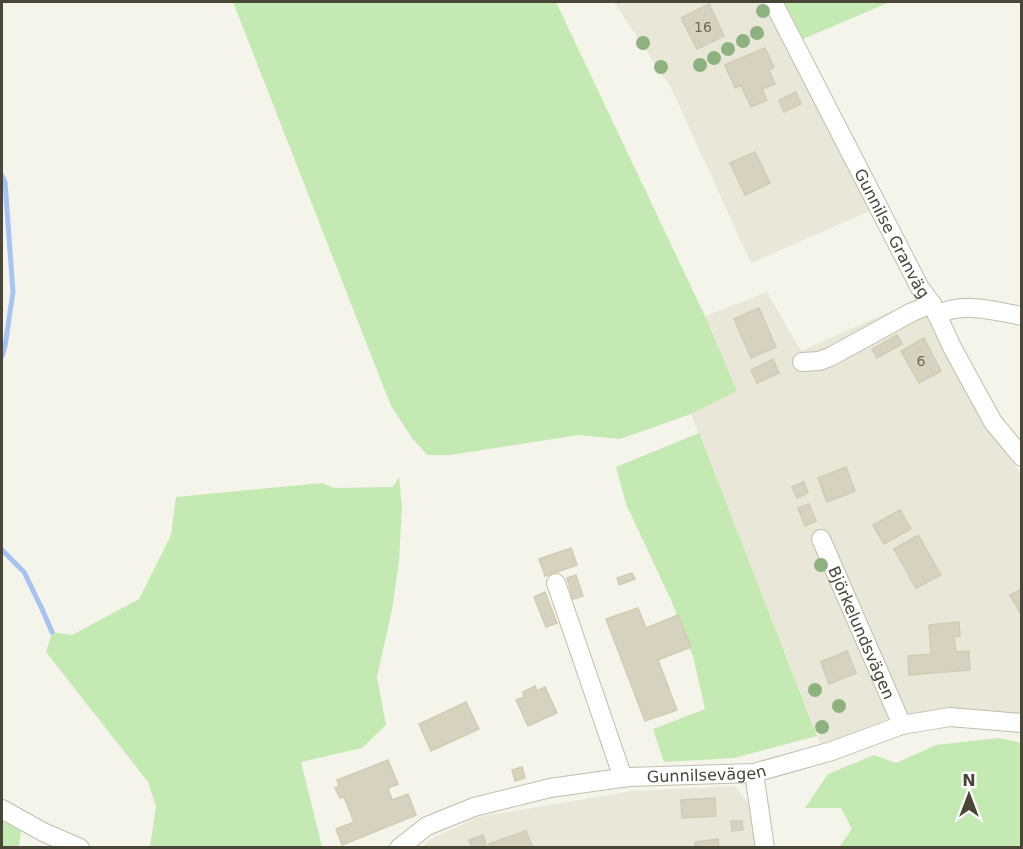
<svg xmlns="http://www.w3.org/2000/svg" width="1023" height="849" viewBox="0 0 1023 849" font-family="'DejaVu Sans',sans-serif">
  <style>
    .residential { fill: #e9e7d8 }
    .green { fill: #c5e9b3 }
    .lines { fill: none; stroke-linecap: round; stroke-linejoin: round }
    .stream { stroke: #a6c3f1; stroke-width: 5 }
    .building { fill: #d7d2bf; stroke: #d2ccb2; stroke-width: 1.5 }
    .minor-casing { stroke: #c1beac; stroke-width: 20 }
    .minor { stroke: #fff; stroke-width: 18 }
    .tree { fill: #8db280 }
    .labels { text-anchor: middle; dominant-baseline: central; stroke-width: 4.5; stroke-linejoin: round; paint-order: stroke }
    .number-label { font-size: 14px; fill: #6c695a }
    .street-label { font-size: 16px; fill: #494638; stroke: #fff }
  </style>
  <rect width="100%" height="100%" fill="#f5f4ea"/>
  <path class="residential" d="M614 2H765L872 210 751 263 671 88Z
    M767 292 801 351 920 298 982 420 1021 474V714L973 710 890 718 821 745 691 414 737 391 705 316Z
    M735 786 752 809 761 848H421L429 840 478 817 632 791Z"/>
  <path class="green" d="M233 2H556L705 316 737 391 691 414 620 439 579 435 450 455H427L412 438 391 406Z
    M784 2H890L803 39Z
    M699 433 817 736 734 758 664 762 653 729 705 709 693 656 671 600 626 504 616 467Z
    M399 477 402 506 399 561 392 610 377 677 386 725 362 748 301 762 322 847H150L156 806 148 782 46 652 52 632 72 635 139 599 171 535 176 497 322 483 334 488 393 487Z
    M999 738 1021 743V847H839L852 829 841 808H805L828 774 874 755 896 763 936 745Z
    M2 819 21 831 19 847H2Z"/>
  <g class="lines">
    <path class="stream" d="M2 176 5 182 13 292 5 346 2 356
      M2 550 24 572 42 609 52 632"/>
  </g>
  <path class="building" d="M709 4 724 36 697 49 681 18Z
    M765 48 774 67 769 70 775 84 762 89 767 100 751 107 741 85 735 88 725 65Z
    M796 92 801 104 784 112 779 100Z
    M755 152 770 183 745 195 730 163Z
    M759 308 776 347 751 358 734 319Z
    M897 335 902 344 877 358 872 349Z
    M924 338 941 371 919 383 901 351Z
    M773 359 779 373 757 383 751 370Z
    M846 467 855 491 827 502 818 478Z
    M804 482 808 493 797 498 792 487Z
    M809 504 816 521 805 526 798 508Z
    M900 510 911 529 884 544 873 525Z
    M918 535 941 575 916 588 894 549Z
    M571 548 577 565 545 576 539 559Z
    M632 573 635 579 619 585 617 578Z
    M576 575 583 596 573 599 567 578Z
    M1022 589V616L1010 595Z
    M545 592 557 623 546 627 534 597Z
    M638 608 646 628 678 615 691 647 658 660 677 710 645 721 606 619Z
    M959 622 960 636 954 637 956 652 969 651 970 670 909 675 908 656 931 654 929 625Z
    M847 651 856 673 829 684 821 662Z
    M535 686 537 691 545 687 557 713 528 726 516 700 524 697 523 692Z
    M466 702 479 729 431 751 419 724Z
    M388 760 398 784 388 788 392 800 408 794 416 815 342 845 336 829 354 822 344 797 340 798 335 788 339 786 337 780Z
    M522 767 525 778 515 781 512 770Z
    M715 798 716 816 682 818 681 800Z
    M731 821H742L743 830 732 831Z
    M526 831 533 848H490L489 844Z
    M483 835 487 848H472L469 840Z
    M718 839 719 848H695V842Z"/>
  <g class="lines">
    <defs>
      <g id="minor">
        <path id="s1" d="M773 2 920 288 932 304 953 349 993 422 1022 457"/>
        <path d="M937 315C964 301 994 311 1022 316"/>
        <path d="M802 362 819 361 830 357 912 312 932 304"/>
        <path id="s2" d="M821 539 902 725"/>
        <path d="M556 583 623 778"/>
        <path d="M754 773 765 848"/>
        <path d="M2 809 43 832 80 848"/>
        <path id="s3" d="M399 848 427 826 474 807 550 788 628 777 754 773 832 751 902 725 950 717 1022 723"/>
      </g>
    </defs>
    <use href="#minor" class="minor-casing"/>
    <use href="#minor" class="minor"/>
  </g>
  <g class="tree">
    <circle cx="763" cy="11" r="7"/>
    <circle cx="757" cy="33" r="7"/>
    <circle cx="743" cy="41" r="7"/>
    <circle cx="643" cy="43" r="7"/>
    <circle cx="728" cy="49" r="7"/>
    <circle cx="714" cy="58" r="7"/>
    <circle cx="700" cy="65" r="7"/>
    <circle cx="661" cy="67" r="7"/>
    <circle cx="821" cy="565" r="7"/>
    <circle cx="815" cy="690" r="7"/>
    <circle cx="839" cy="706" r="7"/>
    <circle cx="822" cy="727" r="7"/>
  </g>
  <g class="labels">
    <g class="number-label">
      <text x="703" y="27">16</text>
      <text x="921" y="361">6</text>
    </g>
    <g class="street-label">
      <text stroke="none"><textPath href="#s1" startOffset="260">Gunnilse Granväg</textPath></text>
      <text stroke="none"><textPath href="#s2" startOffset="102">Björkelundsvägen</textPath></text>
      <text stroke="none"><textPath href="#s3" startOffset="322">Gunnilsevägen</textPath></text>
    </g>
  </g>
  <rect width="1023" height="849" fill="none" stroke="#494638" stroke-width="6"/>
  <g transform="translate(969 795)" stroke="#ffffff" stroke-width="4.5" paint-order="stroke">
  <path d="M0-4.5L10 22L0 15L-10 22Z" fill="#494638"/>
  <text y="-9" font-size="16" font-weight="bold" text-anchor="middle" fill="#494638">N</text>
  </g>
</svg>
